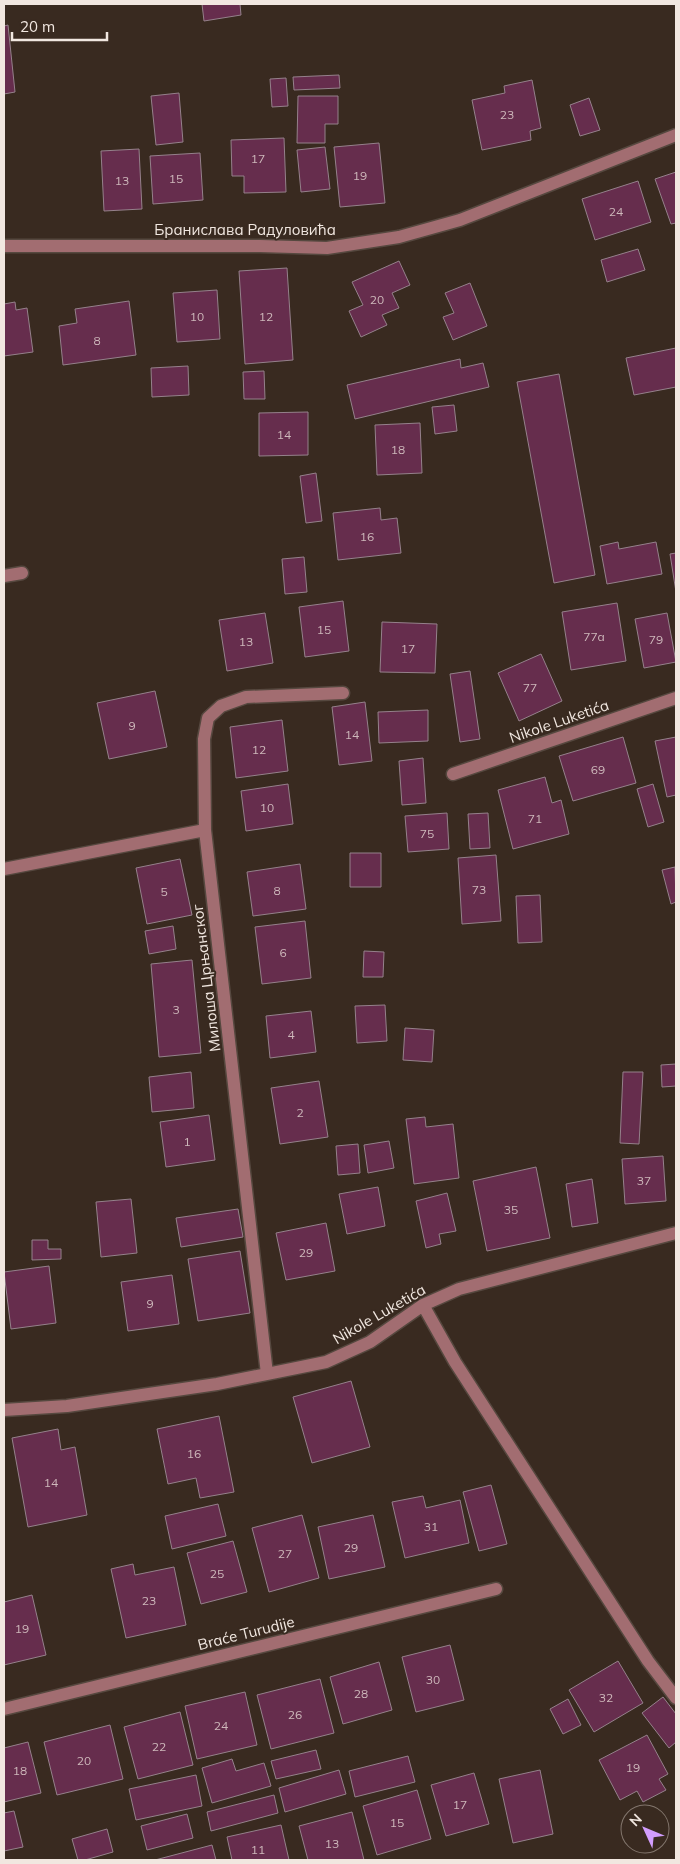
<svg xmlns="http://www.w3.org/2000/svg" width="680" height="1864" viewBox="0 0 680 1864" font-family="Mulish,sans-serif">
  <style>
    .building { fill: #662d4d; stroke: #95818b }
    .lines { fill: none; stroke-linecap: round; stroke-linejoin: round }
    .minor-casing { stroke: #56483f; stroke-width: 15 }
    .minor { stroke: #a26d71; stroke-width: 12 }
    .labels { text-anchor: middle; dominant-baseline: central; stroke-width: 4; stroke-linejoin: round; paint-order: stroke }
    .number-label { font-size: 12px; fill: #ceb8bb }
    .street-label { font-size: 15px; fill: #f1e7e0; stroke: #392a20 }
  </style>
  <rect width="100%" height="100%" fill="#392a20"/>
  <path class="building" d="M202 4H240L241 15 204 21Z
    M8 25 15 92 4 94V26Z
    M339 75 340 88 294 90 293 77Z
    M286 78 288 106 272 107 270 79Z
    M532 80 541 128 530 131 531 140 482 150 472 100 505 93 504 86Z
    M179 93 183 142 156 145 151 96Z
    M298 96H338V124H325V143H297Z
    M589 98 600 130 580 136 570 105Z
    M284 138 286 192 244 193V176H232L231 140Z
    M379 143 385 203 340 207 334 147Z
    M325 147 330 189 301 192 297 150Z
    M139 149 142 209 104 211 101 151Z
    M200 153 203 200 153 204 150 156Z
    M676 172V223L671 224 655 179Z
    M638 181 651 222 595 240 582 199Z
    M638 249 645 270 607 282 601 260Z
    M399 261 410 285 392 293 399 308 382 315 387 325 361 337 349 311 363 305 352 282Z
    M287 268 293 360 245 364 239 271Z
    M470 283 487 326 453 340 443 317 454 313 445 293Z
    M217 290 220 339 177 342 173 293Z
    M129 301 136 355 63 365 59 326 77 323 75 309Z
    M15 302 16 310 27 308 33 352 4 356V304Z
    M676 348V387L634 395 626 358Z
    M460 359 461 368 483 363 489 387 355 419 347 385Z
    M188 366 189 395 152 397 151 368Z
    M264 371 265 399H244L243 372Z
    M559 374 595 575 554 583 517 382Z
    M454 405 457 431 435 434 432 407Z
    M308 412V455L259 456V413Z
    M420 423 422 473 377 475 375 425Z
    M316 473 322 521 306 523 300 476Z
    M380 508 381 520 397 518 401 553 338 560 333 513Z
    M618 542 619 549 656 542 662 574 607 584 600 546Z
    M676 553V592L670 554Z
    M304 557 307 592 285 594 282 559Z
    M343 601 349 651 305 657 299 607Z
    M617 603 626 661 571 670 562 612Z
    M265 613 273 663 227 671 219 620Z
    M667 613 676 662 644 668 635 619Z
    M382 622 437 624 435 673 380 672Z
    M541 654 562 701 519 721 498 673Z
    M470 671 480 739 460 742 450 674Z
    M155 691 167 747 109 759 97 703Z
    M365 702 372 761 339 765 332 707Z
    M428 710V741L379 743 378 712Z
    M282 720 288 771 236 778 230 727Z
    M623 737 636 783 573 801 559 756Z
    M676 737V795L667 797 655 741Z
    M423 758 426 803 402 805 399 761Z
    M545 777 552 803 561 800 569 834 513 849 498 790Z
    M288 784 293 824 246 831 241 791Z
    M653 784 664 822 648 827 637 789Z
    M447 813 449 849 408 852 405 816Z
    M488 813 490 848 470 849 468 814Z
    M350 853H381V887H350Z
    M496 855 501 921 462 924 458 858Z
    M180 859 192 915 147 924 136 868Z
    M300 864 306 909 253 916 247 872Z
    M675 867 676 902 671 904 662 870Z
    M540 895 542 942 518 943 516 896Z
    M305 921 311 978 262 984 255 927Z
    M173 926 176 949 149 954 145 931Z
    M364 951 384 952 383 977H363Z
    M192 960 201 1053 159 1057 151 964Z
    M385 1005 387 1041 357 1043 355 1006Z
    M311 1011 316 1052 270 1058 266 1016Z
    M405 1028 434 1030 432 1062 403 1060Z
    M676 1064V1086L662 1087 661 1065Z
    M191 1072 194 1108 152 1112 149 1077Z
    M623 1072H643L639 1144 620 1143Z
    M319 1081 328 1137 280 1144 271 1088Z
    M209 1115 215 1160 166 1167 160 1122Z
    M425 1117 426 1127 453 1124 459 1178 414 1184 406 1119Z
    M389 1141 394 1168 368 1173 364 1145Z
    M358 1144 360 1173 338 1175 336 1146Z
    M663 1156 666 1201 625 1204 622 1159Z
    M536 1167 550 1238 487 1251 473 1181Z
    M592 1179 598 1223 572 1227 566 1184Z
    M378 1187 385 1226 347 1234 339 1194Z
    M447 1193 456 1231 439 1234 441 1244 426 1248 416 1201Z
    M131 1199 137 1253 101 1257 96 1202Z
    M238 1209 243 1237 181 1247 176 1218Z
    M326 1223 335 1271 286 1280 276 1233Z
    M32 1240H48V1249H61V1259L32 1260Z
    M240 1251 250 1313 198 1321 188 1259Z
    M49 1266 56 1323 11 1329 4 1272Z
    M172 1275 179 1324 128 1331 121 1282Z
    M351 1381 370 1447 312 1463 293 1397Z
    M219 1416 234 1492 200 1498 196 1478 168 1484 157 1429Z
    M58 1429 61 1450 75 1447 87 1515 28 1527 12 1438Z
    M491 1485 507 1544 479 1551 463 1492Z
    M423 1496 426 1508 460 1500 469 1543 405 1558 392 1502Z
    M218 1504 226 1536 172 1549 165 1516Z
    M302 1515 319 1578 269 1592 252 1528Z
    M373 1515 385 1567 329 1579 318 1527Z
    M233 1541 247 1592 201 1604 187 1553Z
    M133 1564 135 1575 174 1567 186 1625 126 1638 111 1569Z
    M32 1595 46 1655 4 1665V1602Z
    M450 1645 464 1700 416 1712 402 1657Z
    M618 1661 643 1703 594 1732 569 1690Z
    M379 1662 392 1710 343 1724 330 1677Z
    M320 1679 334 1733 271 1749 257 1695Z
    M245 1692 257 1745 197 1759 185 1706Z
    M663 1697 676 1714V1742L669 1748 642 1713Z
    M568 1699 581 1725 563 1734 550 1709Z
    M180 1712 193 1765 138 1779 124 1727Z
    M110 1725 123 1779 57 1795 44 1742Z
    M647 1735 668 1774 659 1779 666 1790 643 1802 637 1791 620 1800 599 1760Z
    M28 1742 41 1793 4 1802V1748Z
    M316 1750 321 1769 276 1779 271 1761Z
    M408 1756 415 1782 355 1797 349 1771Z
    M232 1759 236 1771 264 1763 271 1786 212 1803 202 1768Z
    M339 1770 346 1794 285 1812 279 1788Z
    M540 1770 553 1834 513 1843 499 1779Z
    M474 1773 489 1824 446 1836 431 1785Z
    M196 1775 202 1806 136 1820 129 1789Z
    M417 1790 431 1839 377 1855 363 1806Z
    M274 1795 278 1813 211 1831 207 1812Z
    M14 1811 23 1847 4 1851V1813Z
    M352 1812 364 1860H308L299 1826Z
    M187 1814 193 1838 147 1850 141 1826Z
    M281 1825 289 1860H232L227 1837Z
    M107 1829 113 1852 85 1860H78L72 1839Z
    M212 1845 216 1860H155Z"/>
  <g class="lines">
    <defs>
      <path id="minor" d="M4 246H260L327 248 399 237 460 220 676 135
        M4 576 22 573
        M453 774 676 698
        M4 869 205 830
        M423 1305 455 1362 648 1661 676 1698
        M267 1374 205 830 204 739 208 718 221 706 246 697 343 693
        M4 1410 67 1406 217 1384 326 1362 370 1342 423 1305 459 1289 676 1233
        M4 1709 496 1589"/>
    </defs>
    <use href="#minor" class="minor-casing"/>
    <use href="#minor" class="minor"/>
  </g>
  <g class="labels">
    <g class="number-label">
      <text x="507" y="114">23</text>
      <text x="258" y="158">17</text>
      <text x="360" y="175">19</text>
      <text x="176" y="178">15</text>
      <text x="122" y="180">13</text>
      <text x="616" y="211">24</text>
      <text x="377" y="299">20</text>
      <text x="197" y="316">10</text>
      <text x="266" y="316">12</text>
      <text x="97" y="340">8</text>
      <text x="284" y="434">14</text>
      <text x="398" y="449">18</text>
      <text x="367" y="536">16</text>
      <text x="324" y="629">15</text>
      <text x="594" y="636">77a</text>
      <text x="656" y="639">79</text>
      <text x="246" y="641">13</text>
      <text x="408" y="648">17</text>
      <text x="530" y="687">77</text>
      <text x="132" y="725">9</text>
      <text x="352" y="734">14</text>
      <text x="259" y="749">12</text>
      <text x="598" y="769">69</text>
      <text x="267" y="807">10</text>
      <text x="535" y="818">71</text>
      <text x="427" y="833">75</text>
      <text x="479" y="889">73</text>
      <text x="277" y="890">8</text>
      <text x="164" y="891">5</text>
      <text x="283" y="952">6</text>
      <text x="176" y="1009">3</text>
      <text x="291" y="1034">4</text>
      <text x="300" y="1112">2</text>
      <text x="187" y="1141">1</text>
      <text x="644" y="1180">37</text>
      <text x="511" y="1209">35</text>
      <text x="306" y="1252">29</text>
      <text x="150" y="1303">9</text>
      <text x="194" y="1453">16</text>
      <text x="51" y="1482">14</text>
      <text x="431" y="1526">31</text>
      <text x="351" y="1547">29</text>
      <text x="285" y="1553">27</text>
      <text x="217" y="1573">25</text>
      <text x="149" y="1600">23</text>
      <text x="22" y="1628">19</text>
      <text x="433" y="1679">30</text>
      <text x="361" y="1693">28</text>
      <text x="606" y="1697">32</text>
      <text x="295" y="1714">26</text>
      <text x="221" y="1725">24</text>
      <text x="159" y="1746">22</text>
      <text x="84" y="1760">20</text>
      <text x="633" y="1767">19</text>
      <text x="20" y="1770">18</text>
      <text x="460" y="1804">17</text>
      <text x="397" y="1822">15</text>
      <text x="332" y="1843">13</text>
      <text x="258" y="1849">11</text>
    </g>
    <g class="street-label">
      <text x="245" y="229">Бранислава Радуловића</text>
      <text transform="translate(559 721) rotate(-19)">Nikole Luketića</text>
      <text transform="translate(206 978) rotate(-97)">Милоша Црњанског</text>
      <text transform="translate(379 1314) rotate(-30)">Nikole Luketića</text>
      <text transform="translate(246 1633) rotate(-14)">Braće Turudije</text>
    </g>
  </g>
  <rect width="680" height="1864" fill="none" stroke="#f1e7e0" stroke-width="10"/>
  <g transform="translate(645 1829) rotate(314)"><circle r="24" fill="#392a20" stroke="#83766d"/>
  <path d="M0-4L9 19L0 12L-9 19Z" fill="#d29dfd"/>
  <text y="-8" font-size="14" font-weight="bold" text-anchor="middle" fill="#f1e7e0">N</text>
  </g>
  <path d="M12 32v8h95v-8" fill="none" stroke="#f1e7e0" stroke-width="2.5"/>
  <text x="20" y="32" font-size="15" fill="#f1e7e0" stroke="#392a20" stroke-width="4" paint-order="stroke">20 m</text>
</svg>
